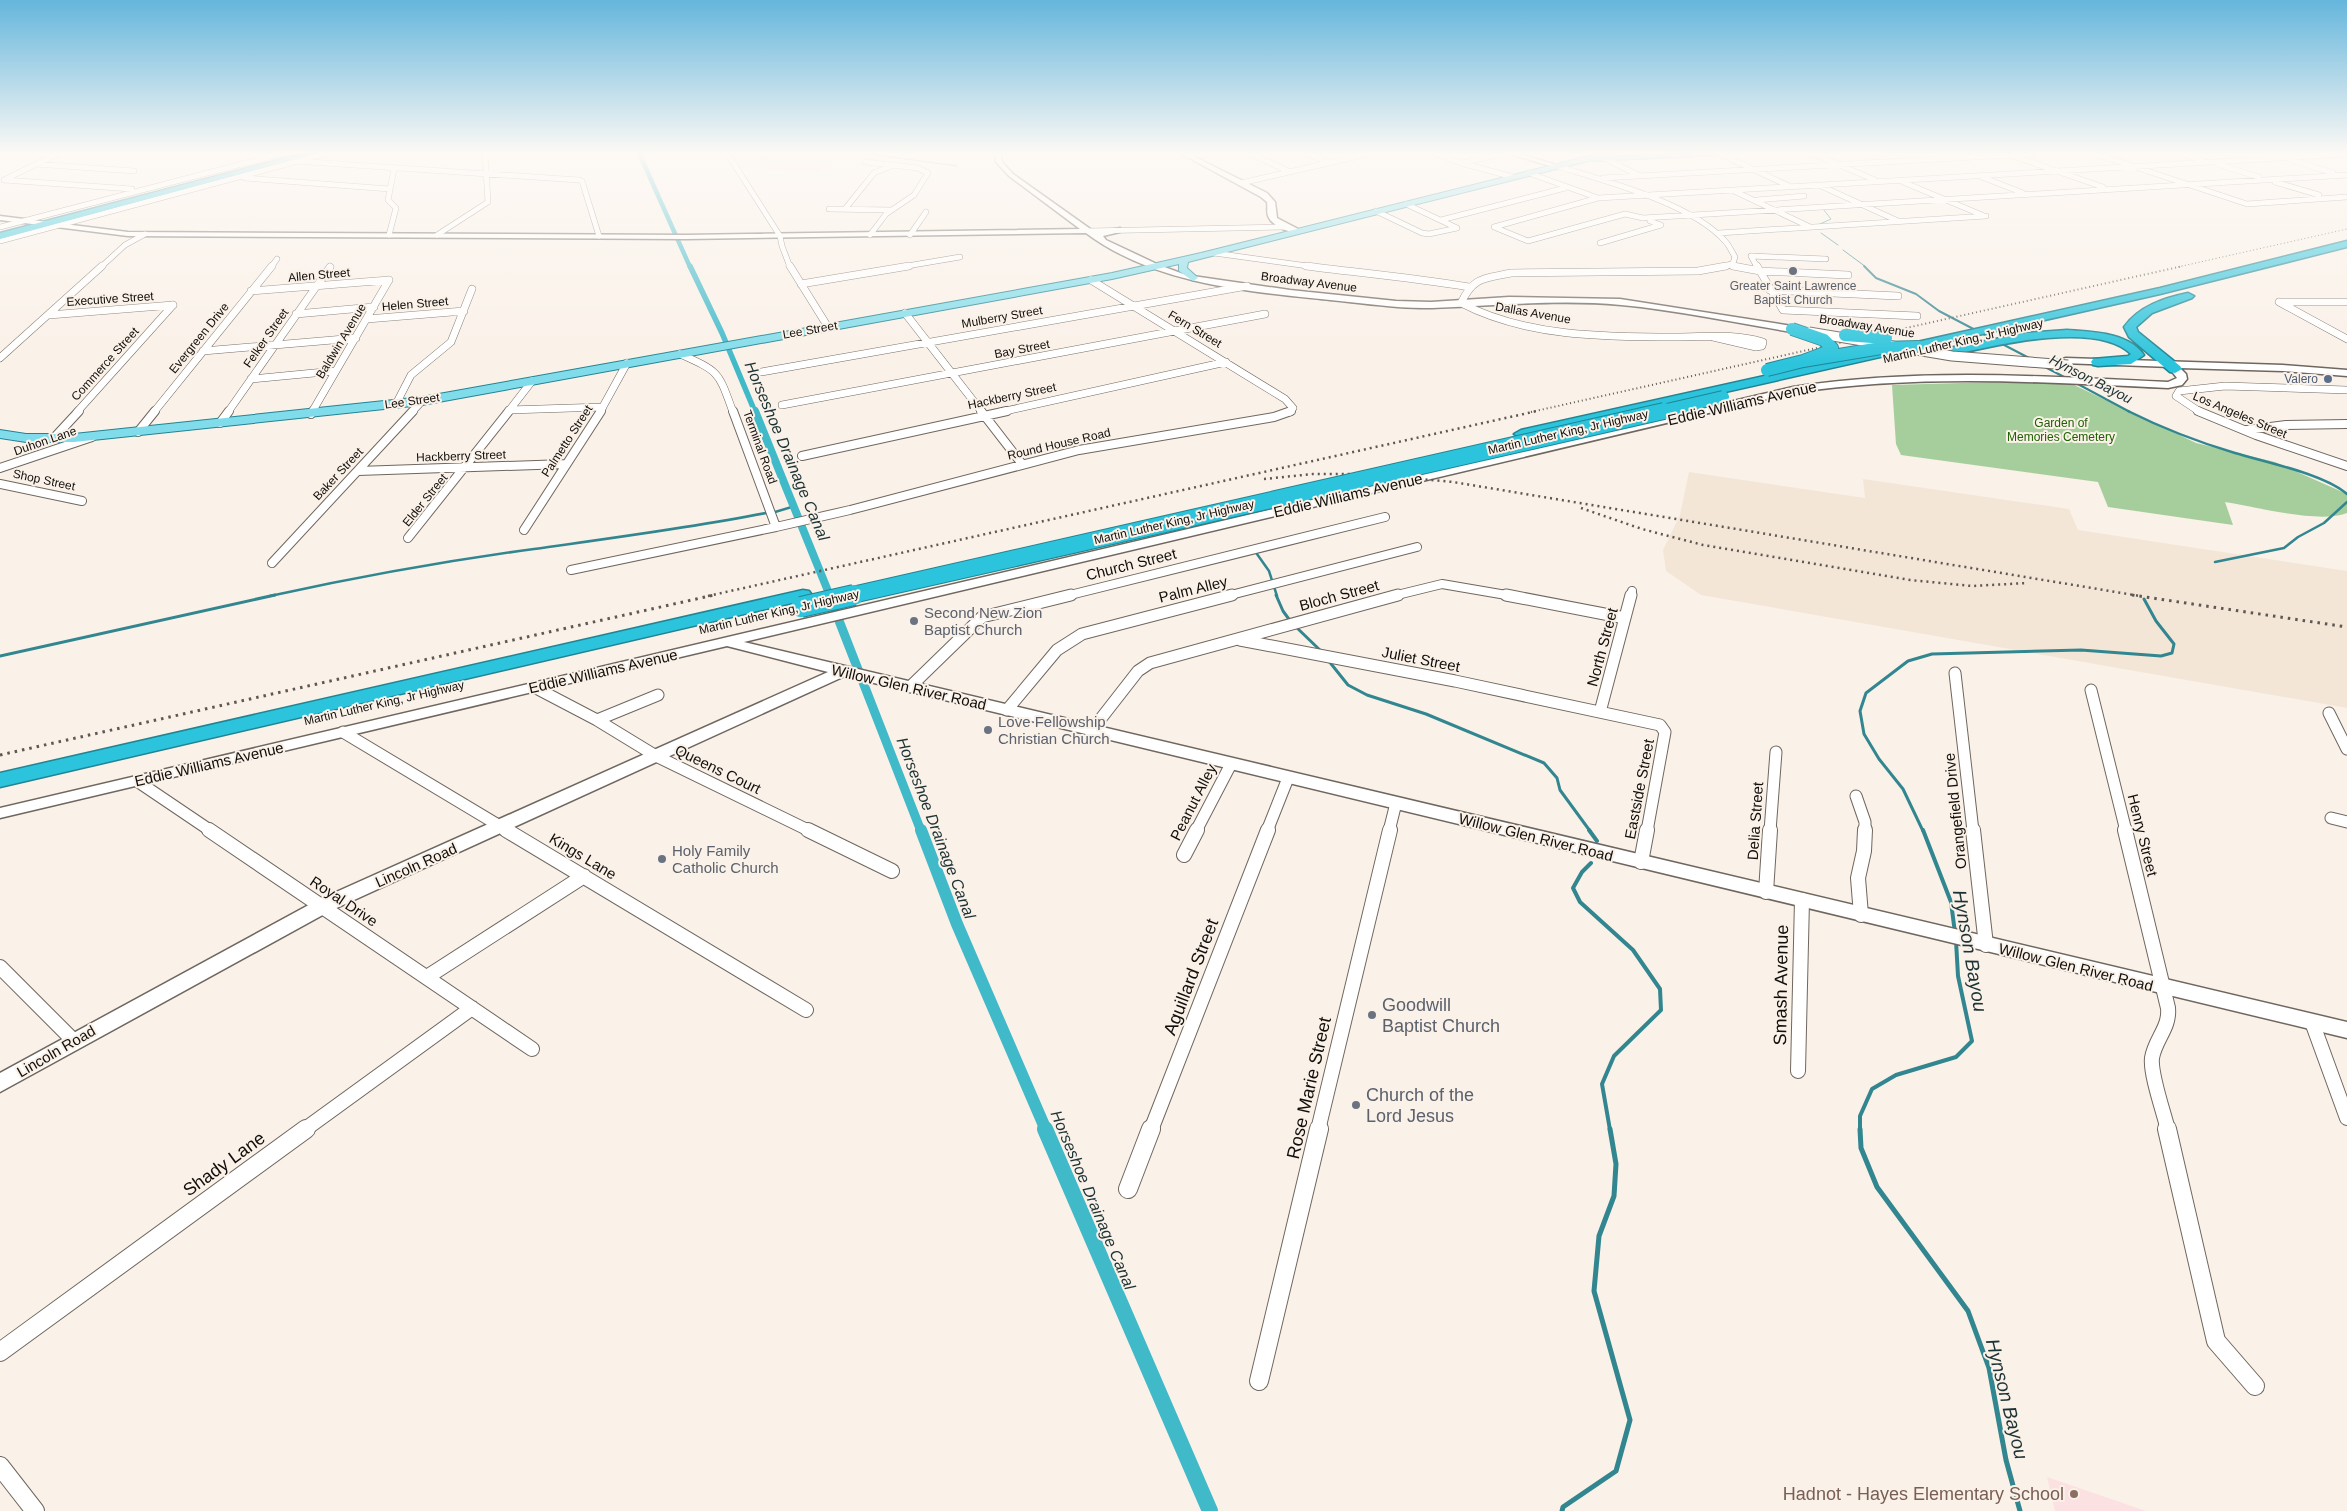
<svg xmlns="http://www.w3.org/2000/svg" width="2347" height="1511" viewBox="0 0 2347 1511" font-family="Arial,sans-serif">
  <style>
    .commercial { fill: #f5e6d3 }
    .built { fill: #f4e6d7 }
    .education { fill: #fce1e3 }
    .green { fill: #a6ce9c }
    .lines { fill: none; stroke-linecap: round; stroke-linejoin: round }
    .stream-far5 { stroke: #328690; stroke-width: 1 }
    .stream-far4 { stroke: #328690; stroke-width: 2 }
    .stream-far3 { stroke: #328690; stroke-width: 2.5 }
    .stream-far2 { stroke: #328690; stroke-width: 3 }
    .stream-far1 { stroke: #328690; stroke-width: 4 }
    .stream { stroke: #328690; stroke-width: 5 }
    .canal-far5 { stroke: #40b9c9; stroke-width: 4.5 }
    .canal-far4 { stroke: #40b9c9; stroke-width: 5.5 }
    .canal-far3 { stroke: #40b9c9; stroke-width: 8 }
    .canal-far2 { stroke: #40b9c9; stroke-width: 9 }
    .canal-far1 { stroke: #40b9c9; stroke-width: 12 }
    .canal { stroke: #40b9c9; stroke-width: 16 }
    .street-far5-casing { stroke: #6f675f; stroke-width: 6 }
    .street-far4-casing { stroke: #6f675f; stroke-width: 8 }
    .street-far3-casing { stroke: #6f675f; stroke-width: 10 }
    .street-far2-casing { stroke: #6f675f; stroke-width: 13 }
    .street-far1-casing { stroke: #6f675f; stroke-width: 16 }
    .street-casing { stroke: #6f675f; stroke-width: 20 }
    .secondary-casing { stroke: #6f675f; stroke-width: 3 }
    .primary-casing { stroke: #228493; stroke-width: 2 }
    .highway-casing { stroke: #228493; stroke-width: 3 }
    .street-far5 { stroke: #fff; stroke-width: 5 }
    .street-far4 { stroke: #fff; stroke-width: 7 }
    .street-far3 { stroke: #fff; stroke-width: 8 }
    .street-far2 { stroke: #fff; stroke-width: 11 }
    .street-far1 { stroke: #fff; stroke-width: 14 }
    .street { stroke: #fff; stroke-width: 18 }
    .secondary { fill: #fff; fill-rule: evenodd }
    .primary { fill: #80dcea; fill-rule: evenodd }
    .highway { fill: #2bc4dc; fill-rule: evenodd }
    .rail-far3 { stroke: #5d5853; stroke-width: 1; stroke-dasharray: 1 2.5; stroke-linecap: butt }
    .rail-far2 { stroke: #5d5853; stroke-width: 2; stroke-dasharray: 1 3; stroke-linecap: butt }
    .rail-far1 { stroke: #5d5853; stroke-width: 2.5; stroke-dasharray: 2 4; stroke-linecap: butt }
    .rail { stroke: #5d5853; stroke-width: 3; stroke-dasharray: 2.5 5; stroke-linecap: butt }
    .secondary-bridge-casing { stroke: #6f675f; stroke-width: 11; stroke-linecap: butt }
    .highway-bridge-far2-casing { stroke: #228493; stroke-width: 14; stroke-linecap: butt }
    .highway-bridge-far1-casing { stroke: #228493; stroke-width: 18; stroke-linecap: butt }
    .highway-bridge-casing { stroke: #228493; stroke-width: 22; stroke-linecap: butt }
    .secondary-bridge { stroke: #fff; stroke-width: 9 }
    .highway-bridge-far2 { stroke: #2bc4dc; stroke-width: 12 }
    .highway-bridge-far1 { stroke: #2bc4dc; stroke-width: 16 }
    .highway-bridge { stroke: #2bc4dc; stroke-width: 20 }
    .worship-dot { fill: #6b7280; stroke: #faf1e8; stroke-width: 2 }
    .service-dot { fill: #5c6f8a; stroke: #faf1e8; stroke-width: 2 }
    .education-dot { fill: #8d6e63; stroke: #faf1e8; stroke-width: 2 }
    .labels { text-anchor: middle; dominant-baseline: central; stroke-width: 4; stroke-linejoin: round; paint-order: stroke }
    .far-street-label { font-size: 12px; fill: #110e0b; stroke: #faf1e8 }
    .far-worship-label { font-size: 12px; fill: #5b616d; stroke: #faf1e8 }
    .far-service-label { font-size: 12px; fill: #4e5e75; stroke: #faf1e8; text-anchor: end }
    .far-park-label { font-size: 12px; fill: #1e6101; stroke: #faf1e8 }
    .far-water-label { font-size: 14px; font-style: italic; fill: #1c3235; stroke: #faf1e8 }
    .street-label { font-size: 15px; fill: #110e0b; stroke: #faf1e8 }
    .worship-label { font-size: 15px; fill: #5b616d; stroke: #faf1e8; text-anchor: start }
    .water-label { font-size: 16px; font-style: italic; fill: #1c3235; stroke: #faf1e8 }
    .near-street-label { font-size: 18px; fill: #110e0b; stroke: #faf1e8 }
    .near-worship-label { font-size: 18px; fill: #5b616d; stroke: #faf1e8; text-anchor: start }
    .near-education-label { font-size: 18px; fill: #785e54; stroke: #faf1e8; text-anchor: end }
    .near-water-label { font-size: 19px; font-style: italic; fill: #1c3235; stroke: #faf1e8 }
  </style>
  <rect width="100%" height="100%" fill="#faf1e8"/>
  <path class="commercial" d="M727 153H855L820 173 735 167Z"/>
  <path class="built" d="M1689 472 1865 498 1863 479 2069 509 2078 530 2347 571V708L1701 595 1666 571 1663 550 1680 515Z"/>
  <path class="education" d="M2047 1477 2146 1511H2055Z"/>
  <path class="green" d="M1995 382 2072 384 2196 443 2275 462 2347 494V513C2319 524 2257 507 2225 502L2233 525 2108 507 2098 482 1901 455 1896 444 1892 385Z"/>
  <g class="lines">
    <path class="stream-far5" d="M862 153 957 166
      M1820 224 1831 219 1823 209
      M1821 233 1838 245
      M1843 250 1866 267"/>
    <path class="stream-far4" d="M1864 266 1876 278 1916 294 1939 311 2031 359
      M2045 367 2068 379
      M2074 382 2130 412"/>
    <path class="stream-far3" d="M2128 411C2162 428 2198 442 2235 453 2265 462 2324 474 2347 494
      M775 512 795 506
      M1257 554 1269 571 1277 596
      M2215 562 2284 548 2298 537 2324 523 2347 502
      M270 596C357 577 445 561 534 549 612 538 689 528 766 513"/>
    <path class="stream-far2" d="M1276 595 1283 611 1291 622
      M1295 626 1323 653
      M0 656 275 595
      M1328 660 1348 685 1367 695 1426 714 1544 763 1557 778 1560 790 1590 831
      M1923 831 1903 789 1879 759 1864 734 1860 711 1866 693 1908 661 1932 654 2081 650 2161 656 2172 653 2174 644 2156 621 2144 599"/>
    <path class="stream-far1" d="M1589 830 1597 841
      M1923 830 1951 902 1955 933
      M1591 863 1582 872 1573 888 1580 902 1633 950 1660 989 1661 1010 1614 1056 1602 1084 1610 1130
      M1860 1130V1116L1872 1089 1896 1075 1956 1057 1972 1041 1958 976 1956 941"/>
    <path class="stream" d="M1860 1129 1861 1148 1877 1187 1968 1311 1989 1368 2006 1460 2020 1511
      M1562 1511 1563 1507 1616 1471 1630 1420 1594 1291 1599 1236 1614 1196 1616 1164 1610 1129"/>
    <path class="canal-far5" d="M639 153 690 267"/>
    <path class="canal-far4" d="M690 266 722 333 755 412"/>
    <path class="canal-far3" d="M755 411 830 596"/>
    <path class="canal-far2" d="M829 595 921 831"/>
    <path class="canal-far1" d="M921 830 957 924 1046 1130"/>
    <path class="canal" d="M1045 1129 1210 1511"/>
    <defs>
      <path id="street-far5" d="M727 153 780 236 782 246 790 267
        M1249 153 1290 172
        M1307 153 1329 163
        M1435 153 1461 163 1513 177
        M1594 153 1638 175
        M1718 153 1789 186
        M1811 153 1875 180
        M2093 153 2247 204 2347 197
        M2179 153 2202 160
        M2016 157 2103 187
        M2291 160 2333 173
        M295 161 579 180 582 181 599 236
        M865 162 918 168 928 173 914 195 886 214 870 235
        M1462 163 1506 153
        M36 164 134 171
        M2217 164 2259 177
        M1557 166C1605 181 1691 203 1725 241 1729 245 1732 252 1735 257L1733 263 1722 267
        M1529 173 1598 198
        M1982 177 2023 193
        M245 178 390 189
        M1603 178 2045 153
        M4 180 132 189
        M4 180 59 153
        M1903 182 1982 215
        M2275 182 2319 195
        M1241 183 1368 154
        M1821 186 1898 221
        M1734 191 1810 227
        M1757 200 1804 196
        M829 209 892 210
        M845 209 874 173 891 166
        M1376 211 1422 233 1429 234 1457 228 1406 204
        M1441 220 1565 188
        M0 227 284 153
        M1494 227 1528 241 1625 214 1643 218 2347 175
        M1494 227 1598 198 2347 154
        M1088 231 1287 227
        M1719 233 1986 216
        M389 235 396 208 388 200 394 169
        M437 235 488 202 485 153
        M910 235 926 212
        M0 241 328 153
        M1600 243 1661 225 1650 221
        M1214 253 1315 267
        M1751 256 1757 267
        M1751 256 1826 259
        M1729 265 1739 267
        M101 267 125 245 145 234
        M271 267 277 259
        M901 267 960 257"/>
      <path id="street-far4" d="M790 266 828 327
        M1306 266C1361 273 1415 278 1469 287
        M1733 266 1760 271 1848 275
        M1757 266 1783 310 1917 316
        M1091 280 1285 399 1293 408 1290 412
        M801 284 909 266
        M1770 290 1898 296
        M251 291 389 280
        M2279 302 2347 339
        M2281 302H2347
        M905 313 982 412
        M296 314 374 307
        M49 315 173 305
        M367 319 464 311
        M1713 337 1756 347 1762 346 1763 342C1734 333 1706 337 1676 337 1605 337 1526 337 1461 303 1474 276 1484 279 1511 273L1698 271 1726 266
        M203 351 356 338
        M680 354C720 372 718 371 733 412
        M0 358 102 266
        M761 372 1247 286
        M251 379 335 371
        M396 404 411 375 451 342 472 289
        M782 405 1265 314
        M509 410 603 407
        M77 412 173 305
        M154 412 272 266
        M228 412 330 267
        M312 412 389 280
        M412 412 422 401
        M508 412 532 381
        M600 412 627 363
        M1001 412 1226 362
        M2200 412 2176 396 2179 391 2225 386 2347 390"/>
      <path id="street-far3" d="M733 411 776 527 850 510 1079 450 1274 417 1291 411
        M981 411 1022 464
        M2198 411 2256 435 2347 466
        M311 414 313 411
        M220 423 229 411
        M2247 430 2286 425 2347 424
        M138 432 155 411
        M54 438 79 411
        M802 456 1007 411
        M0 468 92 437
        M358 471 565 464
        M0 484 82 501
        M524 530 601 411
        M408 538 509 411
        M272 563 413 411
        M571 570 776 527
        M1066 596 1385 517
        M1227 596 1417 547
        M1393 596 1442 584 1512 596
        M1631 596 1632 591"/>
      <path id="street-far2" d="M1506 595 1625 618
        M1240 640 1455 681 1660 725 1665 732 1647 831
        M1955 673 1973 831
        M534 687 597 720 656 756 810 831
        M910 687 982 617 1071 595
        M2091 690 2126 831
        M1007 710 1057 650 1082 634 1232 595
        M1600 712 1631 595
        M2329 713 2347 749
        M597 720 658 695
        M1092 730 1138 671 1150 663 1398 595
        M343 732 508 831
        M137 781 211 831
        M1856 796 1865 822V831
        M2331 818 2347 822
        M1196 831 1231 764
        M1267 831 1288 778
        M1389 831 1396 803
        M1770 831 1776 752"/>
      <path id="street-far1" d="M209 830 532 1049
        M506 830 806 1010
        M808 830 892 871
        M1973 830 1986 945
        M2125 830 2168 1008C2170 1028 2155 1039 2152 1058 2150 1074 2164 1113 2168 1130
        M1184 855 1197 830
        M1641 862 1647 830
        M1766 892 1770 830
        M1861 915 1858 878 1864 851 1865 830
        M0 967 74 1041
        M427 977 584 876
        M2312 1022 2347 1118
        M1798 1071 1802 900
        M304 1130 472 1008
        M1151 1130 1268 830
        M1318 1130 1390 830"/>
      <path id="street" d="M2167 1129 2216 1341 2255 1386
        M1128 1189 1151 1129
        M0 1352 306 1129
        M1259 1381 1319 1129
        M0 1466 35 1511"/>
      <path id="secondary" d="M995 153H1001L1002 162 1013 174 1096 233 1120 228V232L1103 236 1106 240 1159 265 1186 275 1290 290 1396 301 1431 302 1509 297 1620 299 1792 326 1797 329 1792 332C1735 323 1678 310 1621 305 1558 299 1495 306 1432 308 1398 309 1364 303 1330 300 1247 291 1156 285 1086 233L686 239 128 236 0 220V216L128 232 686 235 1080 229 1009 176 996 162Z
        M1180 153H1187L1267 193 1275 202 1277 218 1302 231C1294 236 1274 227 1269 218 1266 213 1268 208 1267 202L1261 197Z
        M1507 153H1516L1560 166 1557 168Z
        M2066 358 2283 365 2347 370V376L2283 371 2180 368 2186 374 2187 379 2182 385 2168 388C2042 382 1918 374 1793 393L744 642 2347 1022V1038L845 676 330 911 0 1092V1073L316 901 828 672 727 646 0 818V808L1793 387C1918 368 2042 376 2168 382L2177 378 2170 369 2171 367 2062 363V359Z"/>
      <path id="primary" d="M1601 153H1613L1606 156 1719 153 1715 155 1595 161 1592 160 1188 262 1187 268 1198 278 1193 281 1179 271V264L1112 279 422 405 74 442H26L0 438V430L26 434H74L422 397 1112 273 1201 253Z"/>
      <path id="highway" d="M305 153H318L0 239V233Z
        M2347 241V247L2160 294 1521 438 1514 434 1521 430 2160 288Z
        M2188 293 2194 296 2192 298 2152 313 2136 327 2138 332 2180 366 2182 369 2175 373 2170 372 2129 337 2124 327C2139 306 2164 298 2188 293Z
        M2067 330C2092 332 2128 332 2144 355L2131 364 2098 366 2093 365 2091 362 2093 359 2128 356 2131 354C2095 319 1988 347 1944 357L1938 353 1944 349 2026 333Z
        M803 590 809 591 812 595 809 599 0 787V773Z"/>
    </defs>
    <use href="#street-far5" class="street-far5-casing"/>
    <use href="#street-far4" class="street-far4-casing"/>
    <use href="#street-far3" class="street-far3-casing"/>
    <use href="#street-far2" class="street-far2-casing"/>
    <use href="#street-far1" class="street-far1-casing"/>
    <use href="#street" class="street-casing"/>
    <use href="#secondary" class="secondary-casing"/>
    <use href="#primary" class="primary-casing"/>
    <use href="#highway" class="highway-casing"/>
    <use href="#street-far5" class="street-far5"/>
    <use href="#street-far4" class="street-far4"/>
    <use href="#street-far3" class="street-far3"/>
    <use href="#street-far2" class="street-far2"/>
    <use href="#street-far1" class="street-far1"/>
    <use href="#street" class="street"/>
    <use href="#secondary" class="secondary"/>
    <use href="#primary" class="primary"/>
    <use href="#highway" class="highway"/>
    <path class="rail-far3" d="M2178 267 2347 229"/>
    <path class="rail-far2" d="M1531 412 2183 266"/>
    <path class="rail-far1" d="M1264 479 1313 474H1367L1453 482 2140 596
      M1581 508 1642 529 1703 545 1910 580 1972 586 2027 583
      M708 596 1537 411"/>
    <path class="rail" d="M2132 595 2347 627
      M0 755 714 595"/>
    <defs>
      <path id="secondary-bridge" d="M1809 332 1952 356 2068 365"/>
      <path id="highway-bridge-far2" d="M1845 335 1886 338
        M1803 361 1881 348 1918 347
        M1767 370 1803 361 1830 351 1832 348 1824 340 1792 329
        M1658 412 1723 397"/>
      <path id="highway-bridge-far1" d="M848 596 1664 411"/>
      <path id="highway-bridge" d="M801 607 854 595"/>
    </defs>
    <use href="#secondary-bridge" class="secondary-bridge-casing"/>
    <use href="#highway-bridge-far2" class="highway-bridge-far2-casing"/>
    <use href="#highway-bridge-far1" class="highway-bridge-far1-casing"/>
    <use href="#highway-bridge" class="highway-bridge-casing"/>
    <use href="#secondary-bridge" class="secondary-bridge"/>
    <use href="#highway-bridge-far2" class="highway-bridge-far2"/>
    <use href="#highway-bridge-far1" class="highway-bridge-far1"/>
    <use href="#highway-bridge" class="highway-bridge"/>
  </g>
  <linearGradient id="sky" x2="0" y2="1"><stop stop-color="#65b6dc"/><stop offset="0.42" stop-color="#fdf9f5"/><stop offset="1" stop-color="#fdf9f5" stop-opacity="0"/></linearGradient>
  <rect width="2347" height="364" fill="url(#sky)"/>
  <g class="worship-dot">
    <circle cx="1793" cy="271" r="5"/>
    <circle cx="914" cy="621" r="5"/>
    <circle cx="988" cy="730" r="5"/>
    <circle cx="662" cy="859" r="5"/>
    <circle cx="1372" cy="1015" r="5"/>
    <circle cx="1356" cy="1105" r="5"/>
  </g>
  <circle class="service-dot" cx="2328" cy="379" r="5"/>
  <circle class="education-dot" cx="2074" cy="1494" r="5"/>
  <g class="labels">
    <g class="far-street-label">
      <text transform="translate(319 275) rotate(-5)">Allen Street</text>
      <text transform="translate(1309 282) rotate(7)">Broadway Avenue</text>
      <text transform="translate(110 299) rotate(-4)">Executive Street</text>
      <text transform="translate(415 304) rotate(-5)">Helen Street</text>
      <text transform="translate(1533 313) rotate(10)">Dallas Avenue</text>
      <text transform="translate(1002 317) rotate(-10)">Mulberry Street</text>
      <text transform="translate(1867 326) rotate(9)">Broadway Avenue</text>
      <text transform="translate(1195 329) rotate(31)">Fern Street</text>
      <text transform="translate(810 330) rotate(-10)">Lee Street</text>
      <text transform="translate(199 338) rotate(-51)">Evergreen Drive</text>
      <text transform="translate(266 338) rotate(-55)">Felker Street</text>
      <text transform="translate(341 341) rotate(-59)">Baldwin Avenue</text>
      <text transform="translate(1963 341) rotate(-13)">Martin Luther King, Jr Highway</text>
      <text transform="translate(1022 349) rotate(-11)">Bay Street</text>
      <text transform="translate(105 364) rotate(-48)">Commerce Street</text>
      <text transform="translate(1012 396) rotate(-12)">Hackberry Street</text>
      <text transform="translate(412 401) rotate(-8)">Lee Street</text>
      <text transform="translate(2240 415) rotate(23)">Los Angeles Street</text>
      <text transform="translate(1568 432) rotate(-13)">Martin Luther King, Jr Highway</text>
      <text transform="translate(45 441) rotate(-19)">Duhon Lane</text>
      <text transform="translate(567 441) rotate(-57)">Palmetto Street</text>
      <text transform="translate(1059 444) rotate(-13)">Round House Road</text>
      <text transform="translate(760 447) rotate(70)">Terminal Road</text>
      <text transform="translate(461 456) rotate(-2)">Hackberry Street</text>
      <text transform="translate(338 474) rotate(-47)">Baker Street</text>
      <text transform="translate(44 480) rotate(12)">Shop Street</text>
      <text transform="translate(425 500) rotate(-51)">Elder Street</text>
      <text transform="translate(1174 522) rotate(-13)">Martin Luther King, Jr Highway</text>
      <text transform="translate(779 612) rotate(-13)">Martin Luther King, Jr Highway</text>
      <text transform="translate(384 703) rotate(-13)">Martin Luther King, Jr Highway</text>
    </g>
    <g class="far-worship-label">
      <text x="1793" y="286">Greater Saint Lawrence<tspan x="1793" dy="14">Baptist Church</tspan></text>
    </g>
    <g class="far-service-label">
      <text x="2318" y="379">Valero</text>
    </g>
    <g class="far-park-label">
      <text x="2061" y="423">Garden of<tspan x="2061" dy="14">Memories Cemetery</tspan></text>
    </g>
    <g class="far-water-label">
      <text transform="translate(2091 379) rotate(27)">Hynson Bayou</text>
    </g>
    <g class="street-label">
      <text transform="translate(1742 403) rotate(-13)">Eddie Williams Avenue</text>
      <text transform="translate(1348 495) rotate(-13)">Eddie Williams Avenue</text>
      <text transform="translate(1131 564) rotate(-14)">Church Street</text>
      <text transform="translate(1193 589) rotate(-14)">Palm Alley</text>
      <text transform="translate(1339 595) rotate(-15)">Bloch Street</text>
      <text transform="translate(1602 647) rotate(-75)">North Street</text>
      <text transform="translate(1421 659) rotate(11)">Juliet Street</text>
      <text transform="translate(603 671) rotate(-13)">Eddie Williams Avenue</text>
      <text transform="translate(909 687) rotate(13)">Willow Glen River Road</text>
      <text transform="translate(209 764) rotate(-13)">Eddie Williams Avenue</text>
      <text transform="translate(718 769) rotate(26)">Queens Court</text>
      <text transform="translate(1639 789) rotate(-79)">Eastside Street</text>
      <text transform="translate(1193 802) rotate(-63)">Peanut Alley</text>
      <text transform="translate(1955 811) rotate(-96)">Orangefield Drive</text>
      <text transform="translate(1755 821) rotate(-86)">Delia Street</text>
      <text transform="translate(2143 835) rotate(76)">Henry Street</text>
      <text transform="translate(1536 837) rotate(14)">Willow Glen River Road</text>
      <text transform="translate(583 856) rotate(31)">Kings Lane</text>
      <text transform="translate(416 865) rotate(-24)">Lincoln Road</text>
      <text transform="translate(344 901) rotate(34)">Royal Drive</text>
      <text transform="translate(2076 967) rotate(14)">Willow Glen River Road</text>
      <text transform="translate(56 1051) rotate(-30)">Lincoln Road</text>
    </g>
    <g class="worship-label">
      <text x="924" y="612">Second New Zion<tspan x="924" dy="17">Baptist Church</tspan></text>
      <text x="998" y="721">Love Fellowship<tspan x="998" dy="17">Christian Church</tspan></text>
      <text x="672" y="850">Holy Family<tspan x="672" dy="17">Catholic Church</tspan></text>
    </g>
    <g class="water-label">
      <text transform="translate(787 451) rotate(67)">Horseshoe Drainage Canal</text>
      <text transform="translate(936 828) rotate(69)">Horseshoe Drainage Canal</text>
      <text transform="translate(1093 1200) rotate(67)">Horseshoe Drainage Canal</text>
    </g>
    <g class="near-street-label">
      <text transform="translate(1191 977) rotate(-69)">Aguillard Street</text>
      <text transform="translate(1781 985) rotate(-89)">Smash Avenue</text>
      <text transform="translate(1309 1088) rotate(-77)">Rose Marie Street</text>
      <text transform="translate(224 1164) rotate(-36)">Shady Lane</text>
    </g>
    <g class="near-worship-label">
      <text x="1382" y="1005">Goodwill<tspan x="1382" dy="21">Baptist Church</tspan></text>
      <text x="1366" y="1095">Church of the<tspan x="1366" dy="21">Lord Jesus</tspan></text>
    </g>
    <g class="near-education-label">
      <text x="2064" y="1494">Hadnot - Hayes Elementary School</text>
    </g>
    <g class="near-water-label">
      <text transform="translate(1970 951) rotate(80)">Hynson Bayou</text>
      <text transform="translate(2007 1399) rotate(76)">Hynson Bayou</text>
    </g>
  </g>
</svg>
